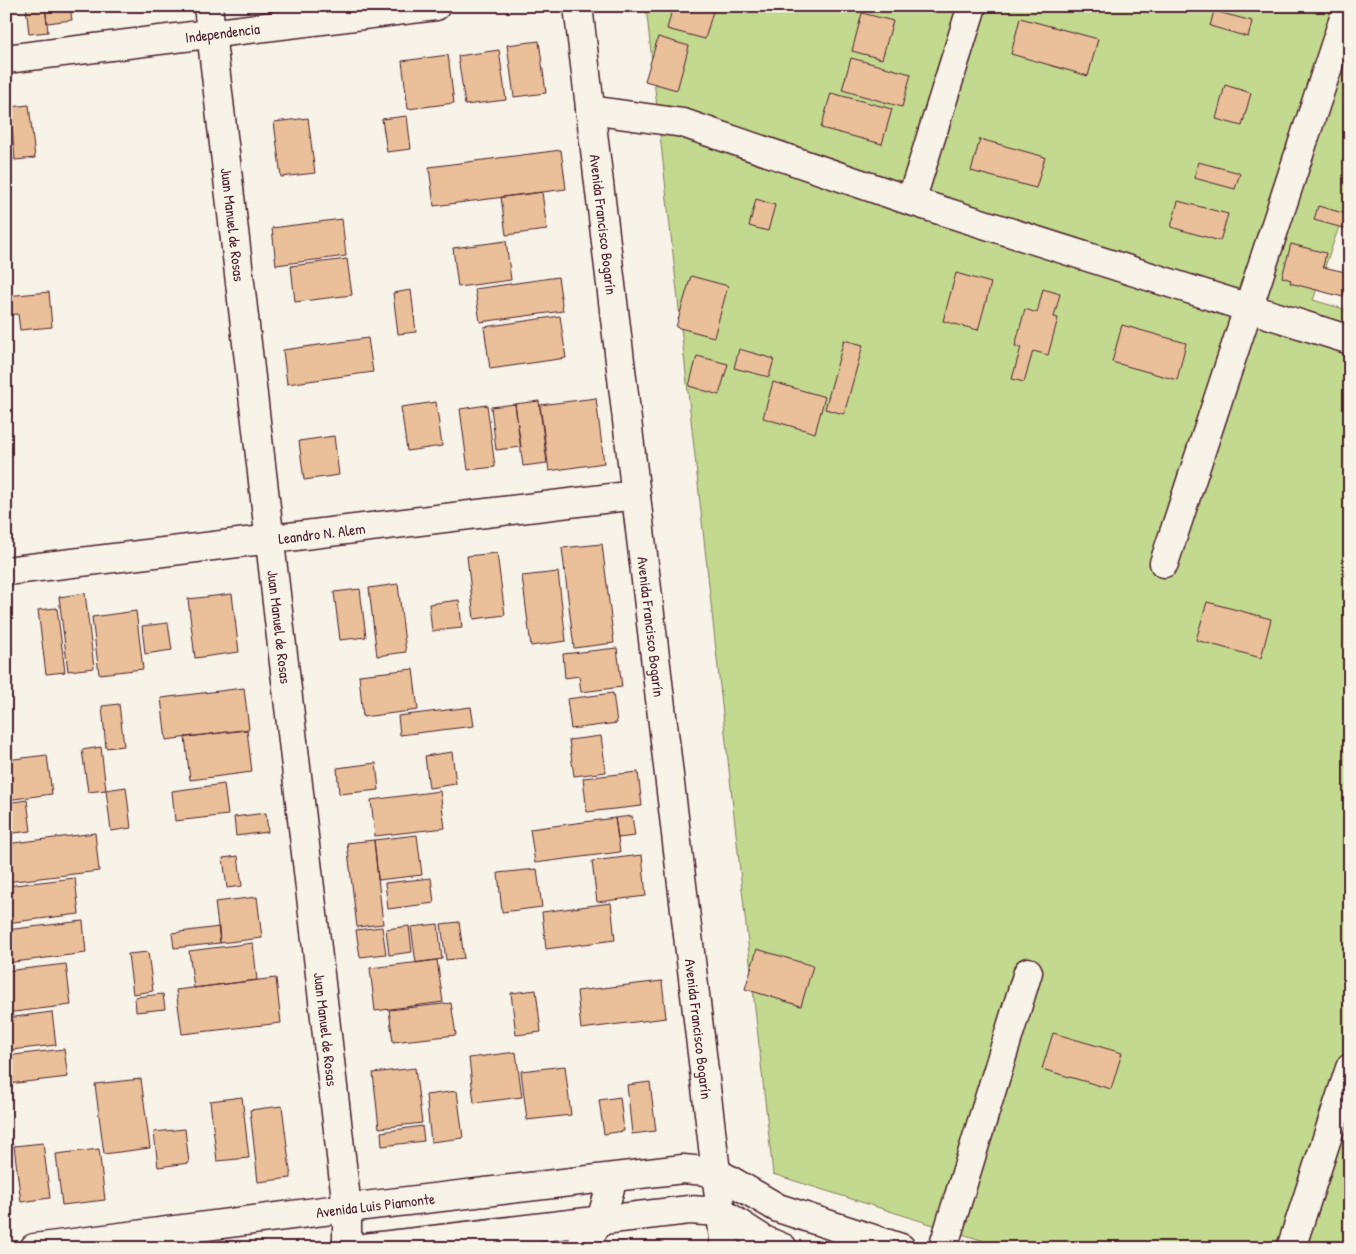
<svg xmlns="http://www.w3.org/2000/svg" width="1356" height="1254" viewBox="0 0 1356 1254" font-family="'Patrick Hand',sans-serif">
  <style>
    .green { fill: #c2d98f; stroke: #867c5d }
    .building { fill: #e9c099; stroke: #4a1f2b }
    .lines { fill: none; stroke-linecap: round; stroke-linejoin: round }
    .minor-casing { stroke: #4a1f2b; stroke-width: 31 }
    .tertiary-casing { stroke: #4a1f2b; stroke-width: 31 }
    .minor { stroke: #f7f3e8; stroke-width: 28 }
    .tertiary { stroke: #f7f3e8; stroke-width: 28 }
    .labels { text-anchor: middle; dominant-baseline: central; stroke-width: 5; stroke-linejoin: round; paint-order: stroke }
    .street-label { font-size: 15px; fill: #4a1f2b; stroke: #f7f3e8 }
  </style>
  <rect width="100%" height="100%" fill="#f7f3e8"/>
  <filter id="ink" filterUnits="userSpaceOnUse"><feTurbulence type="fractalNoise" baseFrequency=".02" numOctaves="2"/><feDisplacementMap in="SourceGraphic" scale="10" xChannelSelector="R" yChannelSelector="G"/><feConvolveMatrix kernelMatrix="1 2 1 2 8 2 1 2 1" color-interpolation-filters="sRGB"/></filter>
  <g filter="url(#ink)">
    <path class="green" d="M646 6H1350V196L1313 300 1350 311V1248H1006L773 1174Z"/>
    <path class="building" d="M6 6H11L12 19 6 20Z
      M26 6H45L48 32 29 34Z
      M45 6H70L72 20 47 23Z
      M116 6H157L116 10Z
      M673 6H697L713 11 705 39 667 29Z
      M1214 11 1252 21 1248 37 1210 26Z
      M862 13 893 21 882 59 852 51Z
      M1020 18 1098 39 1088 76 1011 54Z
      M658 37 689 46 677 90 645 81Z
      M539 41 546 93 514 97 507 45Z
      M499 50 506 100 465 105 458 56Z
      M448 55 454 103 408 109 402 61Z
      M851 58 911 74 902 107 842 90Z
      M1225 85 1251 93 1242 126 1216 119Z
      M831 93 892 109 882 144 821 128Z
      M29 105 35 158 15 160 10 107Z
      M407 116 411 149 387 152 382 119Z
      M308 118 315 173 281 177 274 122Z
      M6 120H8L13 161H6Z
      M980 139 1045 157 1036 188 971 171Z
      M561 150 566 189 434 206 429 167Z
      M1198 162 1240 173 1235 189 1194 178Z
      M542 192 547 230 506 235 501 197Z
      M756 199 775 205 768 231 749 226Z
      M1178 201 1228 214 1220 241 1171 227Z
      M1318 206 1350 215V230L1314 220Z
      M342 219 346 256 276 265 272 228Z
      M506 241 511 280 458 287 453 248Z
      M1291 244 1326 253 1323 267 1350 273 1343 297 1290 283 1291 280 1282 277Z
      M347 259 352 295 295 302 291 266Z
      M956 273 991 283 978 330 943 321Z
      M691 276 728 286 714 337 676 327Z
      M558 277 563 311 480 322 475 289Z
      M1043 289 1060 294 1054 317 1058 318 1048 355 1033 351 1024 382 1012 379 1021 347 1015 346 1025 309 1037 313Z
      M411 290 416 332 398 334 393 293Z
      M49 292 52 327 20 330 18 314 8 315 6 296Z
      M560 316 566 358 490 369 484 327Z
      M1122 325 1186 343 1177 380 1112 362Z
      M368 338 373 372 287 384 283 350Z
      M844 340 863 345 844 414 825 409Z
      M739 349 774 359 769 377 734 368Z
      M697 356 728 364 719 395 689 386Z
      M773 382 825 397 815 433 763 418Z
      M596 398 604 463 549 471 540 405Z
      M539 401 547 463 523 466 515 404Z
      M436 402 442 446 407 451 401 407Z
      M515 404 521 447 496 450 491 407Z
      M487 405 495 467 468 470 460 409Z
      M334 436 339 475 304 480 299 441Z
      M602 544 614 643 574 648 562 548Z
      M497 553 505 615 474 619 467 556Z
      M558 572 566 641 531 646 522 576Z
      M398 584 406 652 377 656 369 588Z
      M360 589 366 637 340 640 334 592Z
      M85 593 94 668 68 671 59 597Z
      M232 594 239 652 195 658 188 599Z
      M459 600 462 628 432 631 429 604Z
      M1207 602 1271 619 1261 658 1196 640Z
      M57 608 65 672 46 674 38 610Z
      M136 611 143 669 99 674 92 617Z
      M168 623 172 650 145 654 142 626Z
      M617 648 622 687 581 692 579 676 565 678 563 654Z
      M413 669 418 710 363 717 359 675Z
      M244 688 249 729 166 740 161 698Z
      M613 693 617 723 571 729 567 699Z
      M119 704 124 746 106 748 102 706Z
      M471 707 474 726 400 735 398 716Z
      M247 730 252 772 190 780 185 737Z
      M601 736 606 772 574 776 569 740Z
      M101 747 106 790 88 792 82 750Z
      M452 752 456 784 429 788 425 756Z
      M47 755 52 794 6 800V760Z
      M376 763 379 790 339 794 337 768Z
      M638 772 642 806 587 812 583 778Z
      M224 784 228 815 175 821 172 791Z
      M126 787 131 828 111 831 106 790Z
      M440 791 445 828 375 836 371 800Z
      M27 800 31 831 6 834V803Z
      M266 813 268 832 236 836 234 817Z
      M632 816 635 836 618 838 615 818Z
      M615 818 620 852 535 863 530 829Z
      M95 833 99 871 6 882V844Z
      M417 835 422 875 378 880 374 840Z
      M374 840 383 924 357 927 347 843Z
      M642 855 646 896 597 902 592 861Z
      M238 856 242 886 227 888 223 858Z
      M537 869 542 907 502 912 498 873Z
      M75 878 79 914 6 923V886Z
      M431 878 434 903 388 909 385 883Z
      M257 897 262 938 220 943 215 902Z
      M611 903 615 940 546 949 542 912Z
      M83 921 86 953 6 963V930Z
      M459 922 464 958 446 960 441 924Z
      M438 924 442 959 416 963 411 927Z
      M409 926 412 952 389 955 386 929Z
      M219 927 220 943 174 948 172 933Z
      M382 927 386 954 360 957 356 930Z
      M253 943 257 980 194 988 189 951Z
      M757 949 813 966 801 1006 745 989Z
      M148 952 153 991 133 994 128 954Z
      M437 960 443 1002 375 1011 370 968Z
      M66 964 71 1005 6 1013V971Z
      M276 978 281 1023 182 1034 176 990Z
      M662 981 666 1018 581 1029 577 991Z
      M536 990 541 1032 516 1035 511 993Z
      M163 994 165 1009 136 1012 135 997Z
      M451 1003 456 1035 393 1042 389 1010Z
      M52 1012 56 1045 11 1050 7 1018Z
      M1053 1033 1122 1053 1111 1089 1042 1069Z
      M64 1049 68 1077 8 1084 6 1056Z
      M516 1052 522 1097 474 1103 469 1058Z
      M565 1066 571 1115 527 1120 521 1071Z
      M415 1068 422 1123 379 1128 373 1073Z
      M141 1079 150 1148 104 1154 95 1084Z
      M650 1082 656 1131 632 1134 627 1085Z
      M457 1091 463 1138 431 1142 426 1095Z
      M242 1097 249 1158 217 1161 210 1101Z
      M620 1097 624 1131 604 1134 599 1100Z
      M282 1106 291 1178 258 1182 250 1110Z
      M422 1126 424 1141 382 1146 381 1132Z
      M185 1129 189 1163 158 1167 154 1132Z
      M43 1143 50 1198 21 1202 14 1146Z
      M99 1149 105 1200 62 1205 56 1154Z"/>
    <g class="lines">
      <defs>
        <g id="minor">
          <path id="s1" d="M208 6 347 1208V1248"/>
          <path id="s2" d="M6 59 436 6"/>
          <path d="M590 110 683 123 911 201 1350 340"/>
          <path d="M911 201 972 6"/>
          <path d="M1164 563 1348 6"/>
          <path id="s3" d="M6 571 636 495"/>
          <path d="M716 1172 778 1208 901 1248"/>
          <path d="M721 1212 764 1240 783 1248"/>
          <path d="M580 1248 601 1220 613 1178"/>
          <path d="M943 1248 1028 972"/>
          <path d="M1291 1248 1350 1068"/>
        </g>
        <g id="tertiary">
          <path id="s4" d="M578 6 725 1248"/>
          <path id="s5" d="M34 1248 347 1208 683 1169 716 1172"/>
          <path d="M364 1248 689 1210 721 1212"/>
        </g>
      </defs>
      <use href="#minor" class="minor-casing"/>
      <use href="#tertiary" class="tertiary-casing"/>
      <use href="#minor" class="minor"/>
      <use href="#tertiary" class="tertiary"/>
    </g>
  </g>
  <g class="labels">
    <g class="street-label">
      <text stroke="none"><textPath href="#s2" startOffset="218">Independencia</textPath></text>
      <text stroke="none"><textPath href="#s1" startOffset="220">Juan Manuel de Rosas</textPath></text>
      <text stroke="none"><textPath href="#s4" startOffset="220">Avenida Francisco Bogarín</textPath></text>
      <text stroke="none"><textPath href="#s3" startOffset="318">Leandro N. Alem</textPath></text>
      <text stroke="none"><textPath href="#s1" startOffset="625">Juan Manuel de Rosas</textPath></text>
      <text stroke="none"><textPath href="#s4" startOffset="625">Avenida Francisco Bogarín</textPath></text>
      <text stroke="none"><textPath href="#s1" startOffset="1030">Juan Manuel de Rosas</textPath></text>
      <text stroke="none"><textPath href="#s4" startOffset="1030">Avenida Francisco Bogarín</textPath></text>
      <text stroke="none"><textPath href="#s5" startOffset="344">Avenida Luis Piamonte</textPath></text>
    </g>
  </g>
  <rect width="1356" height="1254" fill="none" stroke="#f7f3e8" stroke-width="25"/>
  <rect x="12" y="12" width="1331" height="1229" fill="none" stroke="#4a1f2b" stroke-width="2" filter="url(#ink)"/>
</svg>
